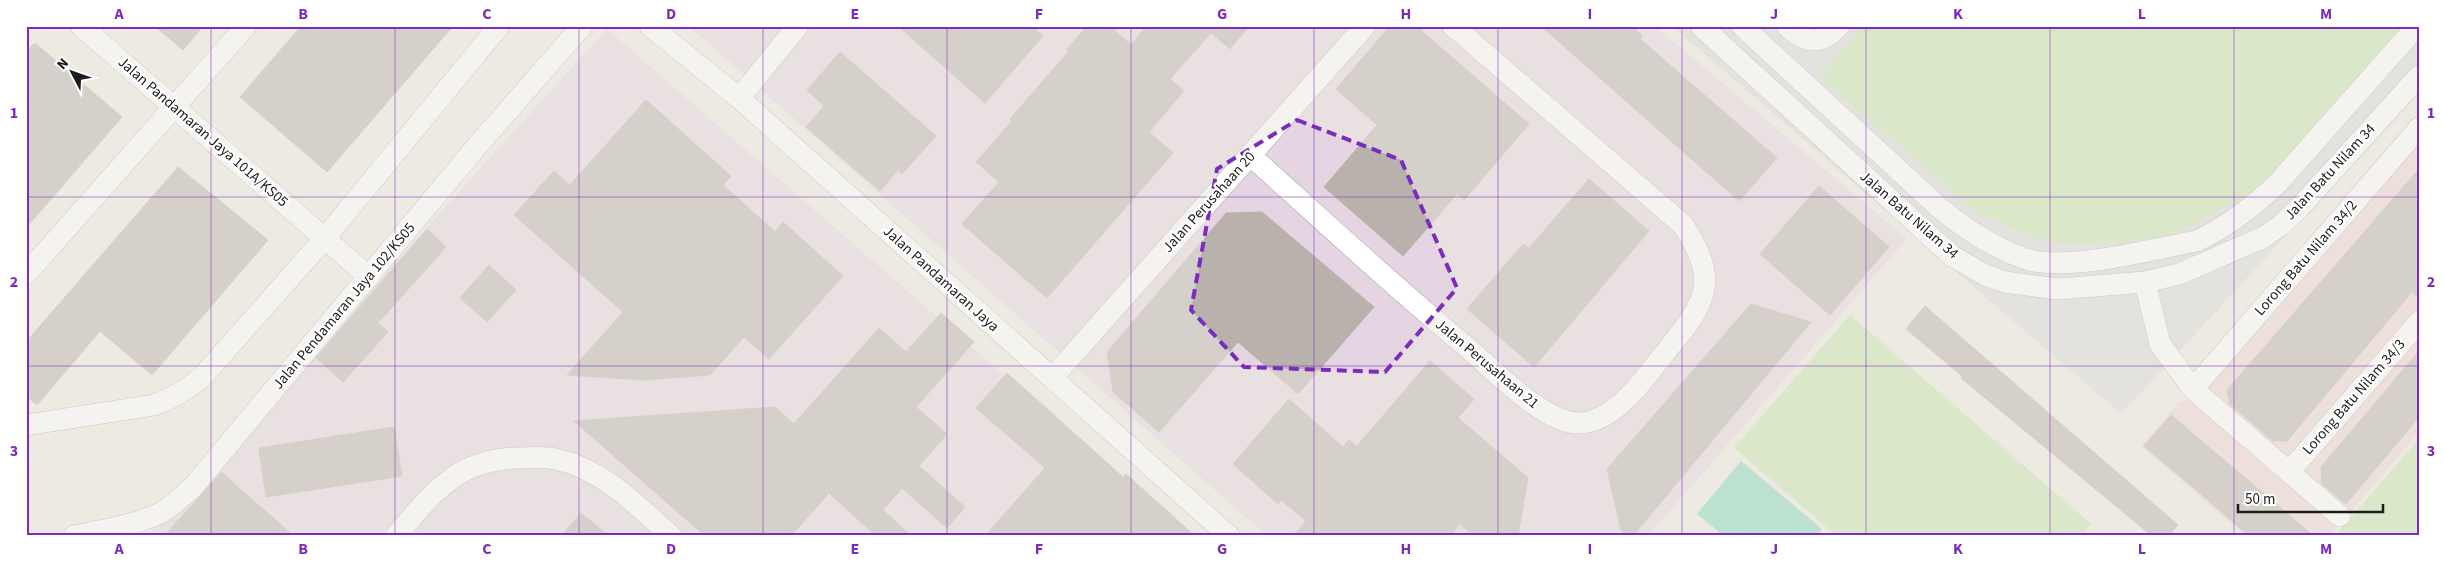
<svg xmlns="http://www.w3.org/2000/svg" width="2445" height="562" viewBox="0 0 2445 562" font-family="'Source Sans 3',sans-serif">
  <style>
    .residential { fill: #dad9d9 }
    .commercial { fill: #edd4d2 }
    .industrial { fill: #e5d4e1 }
    .grass { fill: #c4e4aa }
    .pitch { fill: #84d7bb }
    .building { fill: #b9b2ac; stroke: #bdb1a6 }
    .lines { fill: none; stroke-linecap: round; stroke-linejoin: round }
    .minor-casing { stroke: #a3a3a3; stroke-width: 22 }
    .minor { stroke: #fff; stroke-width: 21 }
    .marked { fill: none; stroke: #7b2cbf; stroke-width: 4; stroke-dasharray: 10 6; stroke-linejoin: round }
    .grid { fill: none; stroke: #7b2cbf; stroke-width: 1; stroke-opacity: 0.55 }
    .labels { text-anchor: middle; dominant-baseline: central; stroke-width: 4.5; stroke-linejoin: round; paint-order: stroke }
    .street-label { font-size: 15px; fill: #1c1c1c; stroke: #fff }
    .neatline { fill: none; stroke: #7b2cbf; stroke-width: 2 }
    .grid-label { font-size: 16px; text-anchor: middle; font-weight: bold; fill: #7b2cbf }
  </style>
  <rect width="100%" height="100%" fill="#edeae2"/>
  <path class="residential" d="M1672 26H2419V92L2121 414Z"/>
  <path class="commercial" d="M2419 138V432L2330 536H2245L2141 446 2178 403 2193 397Z"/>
  <path class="industrial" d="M689 26H1655L1907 239 1648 536H1267Z
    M607 29 1188 536H147Z"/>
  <path class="grass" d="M1863 26H2404L2266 185 2166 238 2088 245 2047 242 1979 214 1819 77Z
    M1850 315 2091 524 2081 536H1837L1734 448Z
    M2419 439V536H2335Z"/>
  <path class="pitch" d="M1741 461 1822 529 1817 536H1724L1697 514Z"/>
  <path class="building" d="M155 26H203L183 50Z
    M301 26H453L327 172 240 97Z
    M898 26H1032L1043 36 985 103Z
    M1087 26H1110L1131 45 1147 26H1249L1230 49 1211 33 1170 79 1184 91 1149 132 1173 153 1047 298 962 224 999 182 976 162 1012 121 1010 119 1069 51 1067 49Z
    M1390 26H1416L1529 124 1464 200 1457 194 1403 256 1324 187 1377 125 1336 89Z
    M1541 26H1631L1643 36 1640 39 1777 158 1739 201Z
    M35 43 122 117 26 228V52Z
    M840 52 936 136 902 174 898 170 880 191 806 127 824 106 807 90Z
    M646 100 731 176 723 185 775 232 783 222 843 276 769 359 744 337 710 375 644 380 567 375 623 312 514 215 554 171 570 185Z
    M178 167 268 240 152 375 100 331 37 405 26 396V342Z
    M2419 169V298L2412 292 2287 441H2273L2230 404 2227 390Z
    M1589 179 1649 231 1534 367 1467 309 1523 244 1529 248Z
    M1819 186 1889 247 1830 315 1760 254Z
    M1262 212 1374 307 1298 394 1238 342 1159 432 1113 392 1107 352 1226 213Z
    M427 229 446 247 378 323 388 332 343 382 316 358Z
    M489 265 516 290 487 322 460 298Z
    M1751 304 1811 322 1633 536H1627L1621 530 1607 469Z
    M1925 306 2178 525 2169 536H2152L1961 378 1962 376 1906 329Z
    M941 313 974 342 916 407 947 434 919 466 965 507 947 528 902 488 883 510 911 536H876L829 493 791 536H705L574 421 775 407 794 424 879 328 906 352Z
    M2419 351V417L2346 504 2322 484 2321 467Z
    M1430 361 1474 399 1458 418 1528 478 1518 536H1474L1460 524 1450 536H1293L1306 521 1281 500 1278 504 1233 464 1289 399 1343 447 1349 440 1357 446Z
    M1007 373 1123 477 1126 474 1195 536H985L1045 468 976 408Z
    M2171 415 2269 498 2314 536H2249L2202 495 2144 446Z
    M394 427 402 476 266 497 259 448Z
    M222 472 240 489 294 536H164Z
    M581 513 609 536H561Z"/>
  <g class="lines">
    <defs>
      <path id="minor" d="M81 26 369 277
        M650 26 739 98 1229 536
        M1701 26 1952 256 1985 275 2005 282 2058 289 2145 282 2179 274 2264 237 2281 225 2299 208 2419 76
        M1742 26 1942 210C1967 230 1993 247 2023 258 2065 273 2152 249 2197 241 2226 227 2254 206 2278 183L2417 26
        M1787 26C1805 43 1821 46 1839 26
        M739 98 798 26
        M1251 156C1321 219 1390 283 1463 344 1486 363 1516 394 1541 409 1554 417 1567 424 1583 423 1622 418 1652 367 1676 339 1712 296 1714 272 1683 225L1453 26
        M26 274 246 26
        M2145 282 2160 344 2193 389 2340 516
        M1052 378 1365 26
        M2193 389 2419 128
        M26 425 154 405C173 398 187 390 202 377L325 238 499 26
        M2289 472 2419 322
        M74 536C102 530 132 526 158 514 171 508 181 497 192 488L478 145 582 26
        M396 536C412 517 427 498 446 483 466 466 490 459 516 458 529 458 543 456 555 459 601 468 637 505 671 536"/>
    </defs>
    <use href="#minor" class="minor-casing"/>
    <use href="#minor" class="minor"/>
  </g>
  <path d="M0 0H2445V562H0ZM1297 120 1401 160 1457 288 1385 372 1244 367 1191 310 1217 169Z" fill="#edeae2" fill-opacity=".55" fill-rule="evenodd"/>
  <path class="marked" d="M1297 120 1401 160 1457 288 1385 372 1244 367 1191 310 1217 169Z"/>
  <path class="grid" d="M211 26V536M395 26V536M579 26V536M763 26V536M947 26V536M1131 26V536M1314 26V536M1498 26V536M1682 26V536M1866 26V536M2050 26V536M2234 26V536M26 197H2419M26 366H2419"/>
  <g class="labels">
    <g class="street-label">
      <text transform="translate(203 132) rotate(41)">Jalan Pandamaran Jaya 101A/KS05</text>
      <text transform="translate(2330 172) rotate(-47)">Jalan Batu Nilam 34</text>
      <text transform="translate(1209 202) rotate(-48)">Jalan Perusahaan 20</text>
      <text transform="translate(1909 215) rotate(41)">Jalan Batu Nilam 34</text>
      <text transform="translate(2306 258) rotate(-49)">Lorong Batu Nilam 34/2</text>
      <text transform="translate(941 279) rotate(42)">Jalan Pandamaran Jaya</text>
      <text transform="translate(344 306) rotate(-50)">Jalan Pendamaran Jaya 102/KS05</text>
      <text transform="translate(1487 364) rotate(40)">Jalan Perusahaan 21</text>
      <text transform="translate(2354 397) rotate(-49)">Lorong Batu Nilam 34/3</text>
    </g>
  </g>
  <rect width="2445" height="562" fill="none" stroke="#ffffff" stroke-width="55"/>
  <g transform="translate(72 72) rotate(311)" stroke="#ffffff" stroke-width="4" paint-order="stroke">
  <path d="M0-4L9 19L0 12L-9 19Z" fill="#1c1c1c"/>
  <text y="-8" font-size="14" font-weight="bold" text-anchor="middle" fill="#1c1c1c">N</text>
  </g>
  <path d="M2238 504v8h145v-8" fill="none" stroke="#1c1c1c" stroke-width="2.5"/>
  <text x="2245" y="504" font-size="15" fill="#1c1c1c" stroke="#ffffff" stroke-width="4" paint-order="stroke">50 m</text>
  <rect x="28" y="28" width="2390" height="506" class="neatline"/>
  <g class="grid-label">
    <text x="119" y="19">A</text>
    <text x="303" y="19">B</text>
    <text x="487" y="19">C</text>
    <text x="671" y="19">D</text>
    <text x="855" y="19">E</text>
    <text x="1039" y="19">F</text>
    <text x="1222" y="19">G</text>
    <text x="1406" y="19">H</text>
    <text x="1590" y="19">I</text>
    <text x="1774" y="19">J</text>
    <text x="1958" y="19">K</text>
    <text x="2142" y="19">L</text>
    <text x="2326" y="19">M</text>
    <text x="14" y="118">1</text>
    <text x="2431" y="118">1</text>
    <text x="14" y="287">2</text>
    <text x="2431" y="287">2</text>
    <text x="14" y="456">3</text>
    <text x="2431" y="456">3</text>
    <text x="119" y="554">A</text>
    <text x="303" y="554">B</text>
    <text x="487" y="554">C</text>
    <text x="671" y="554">D</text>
    <text x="855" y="554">E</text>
    <text x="1039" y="554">F</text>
    <text x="1222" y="554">G</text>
    <text x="1406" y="554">H</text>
    <text x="1590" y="554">I</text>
    <text x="1774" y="554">J</text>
    <text x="1958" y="554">K</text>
    <text x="2142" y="554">L</text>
    <text x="2326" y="554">M</text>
  </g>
</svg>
